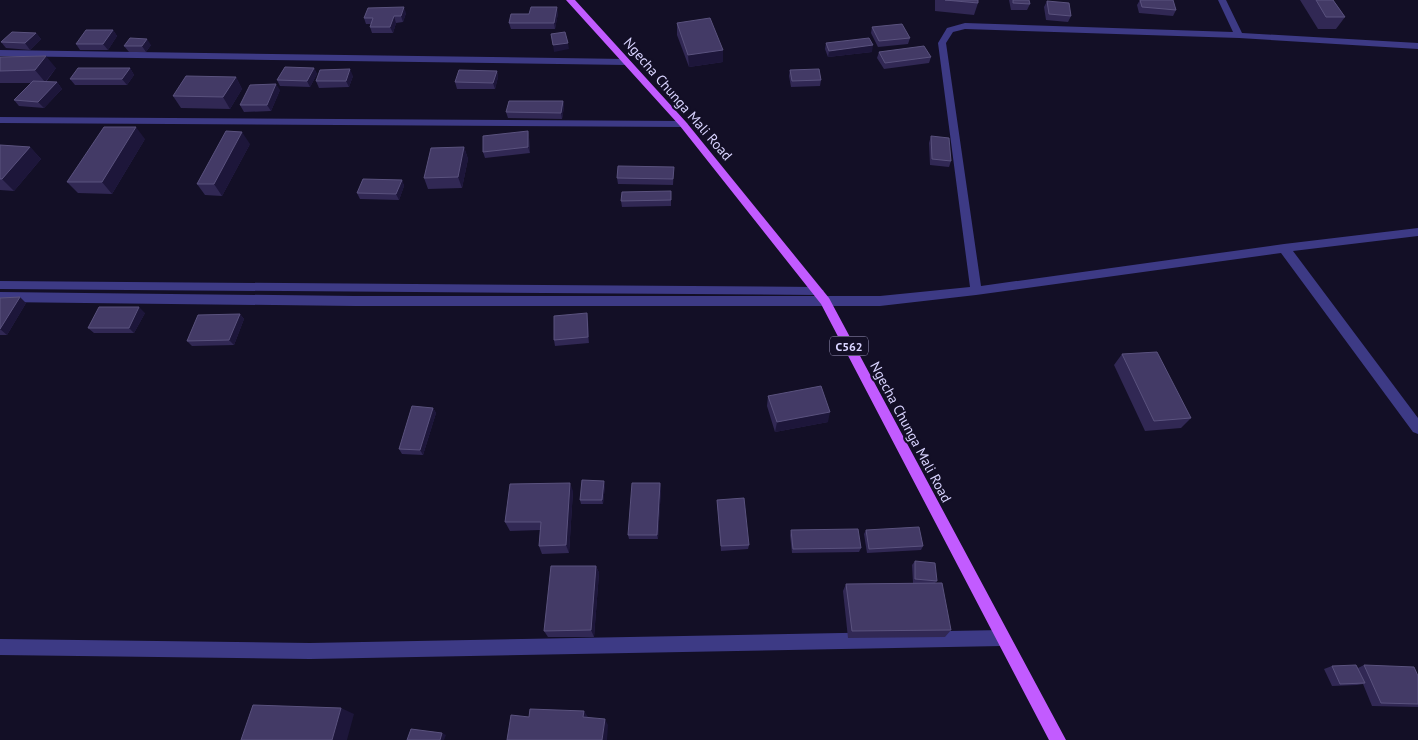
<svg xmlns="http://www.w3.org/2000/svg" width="1418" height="740" viewBox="0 0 1418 740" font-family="'PT Sans',sans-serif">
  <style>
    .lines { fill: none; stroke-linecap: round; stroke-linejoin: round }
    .street { fill: #3d3a85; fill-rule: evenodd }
    .primary { fill: #c25bff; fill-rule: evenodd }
    .wall { fill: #312854 }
    .shaded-wall { fill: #1d163a }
    .building { fill: #433a66; stroke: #5a527e }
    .labels { text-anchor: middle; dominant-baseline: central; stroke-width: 4.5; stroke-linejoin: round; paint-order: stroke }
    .shield { fill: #130f26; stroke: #9e99be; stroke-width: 1 }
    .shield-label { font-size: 12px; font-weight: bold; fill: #d9d4ff }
    .street-label { font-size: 14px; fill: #d9d4ff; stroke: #130f26 }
  </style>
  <rect width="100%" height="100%" fill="#130f26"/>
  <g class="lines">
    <path class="street" d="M1218 0H1226L1242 33 1418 43V49L1239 38 965 29 953 32 946 43 981 286 1284 244 1418 228V236L1293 251 1418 418V434L1413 432 1281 253 976 295 880 306H355L0 302V292L355 296H880L970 287 938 43 947 28 965 23 1233 32Z
      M0 50 626 59 631 62 626 65 0 56Z
      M0 117 683 121 688 124 683 127 0 123Z
      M0 281 818 287 824 291 818 295 0 289Z
      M1002 630 1007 633 1010 638 1007 643 1002 646 310 659 0 655V639L310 643Z"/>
    <path class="primary" d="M566 0H575L686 122 829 298 1066 740H1049L821 304 680 126Z"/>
  </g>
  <path class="wall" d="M935 0H978V3L974 15 935 11Z
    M1009 0H1029L1030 4 1027 10H1011Z
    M1140 0H1173L1176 10 1173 16 1139 13 1137 5Z
    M1300 0H1333L1345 17 1336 29H1318Z
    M1047 1 1071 16 1068 22 1046 20 1044 7Z
    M406 13 403 22 396 23 393 33H372L370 27 371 24H366L364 18Z
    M558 13 555 29H511L509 23 529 14Z
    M677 23 723 50V62L689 67 677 35Z
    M872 27 910 38 908 44 878 47 871 33Z
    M113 30 117 36 108 50H80L76 44Z
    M36 33 41 39 30 50 6 48 1 42Z
    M826 43 872 52 828 57 825 49Z
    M151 45 146 52H129L124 46Z
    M879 52 931 57 929 63 884 69 877 58Z
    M0 57 56 68 46 82H57L62 89 44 108 19 106 14 100 31 83H0Z
    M130 68 134 75 127 85H75L70 79Z
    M314 68 317 74 310 87 280 86 277 80Z
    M790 70 821 80 820 86 791 87 789 76Z
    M497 71 498 77 495 89H457L455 82Z
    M353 76 349 87 319 88 316 81Z
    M236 77 242 89 230 109 181 108 173 96Z
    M280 90 271 111 244 112 240 105Z
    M563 101 564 107 562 119 508 118 506 112Z
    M528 131 529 137 530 153 485 158 483 152Z
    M931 136 951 161 949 167 930 165 929 143Z
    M145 139 112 194 78 193 67 182Z
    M250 144 222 196 205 195 197 184Z
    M0 145 30 147 41 159 14 191 0 190Z
    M464 147 468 159 462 188 428 189 424 178Z
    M674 167 673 185 618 184 617 178Z
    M402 180 404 186 399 200 360 199 357 193Z
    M671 191V206L622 207 621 201Z
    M0 298 26 303 7 335H0Z
    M145 313 134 333H94L88 328Z
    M240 314 244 319 234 345 192 346 187 341Z
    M588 319 589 343 555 346 554 340Z
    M1122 354 1191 418 1181 428 1145 431 1114 365Z
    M768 396 828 422 775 432 767 406Z
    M433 408 436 413 423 455 402 454 399 449Z
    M660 483 661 488 658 539H629L628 535Z
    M605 485 603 504H581L580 500Z
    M573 491 569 553 542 554 539 546 540 530 510 531 505 522Z
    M717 500 749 545 748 549 721 551Z
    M791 530 861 548 859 552 792 553 790 535Z
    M866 530 923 546 921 550 867 553 864 534Z
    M915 561 937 581 935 583 951 630 945 637 848 638 843 591 846 584 917 583H913L912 565Z
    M596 566 599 573 594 637H548L544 631Z
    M1364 665 1418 676V707L1372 706 1363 684 1357 685 1332 686 1324 669 1332 666 1358 668Z"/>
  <path class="shaded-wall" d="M404 7 406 13 403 22 401 16Z
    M557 7 558 13 555 29 554 23Z
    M394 16 396 23 393 33 390 27Z
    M113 30 117 36 108 50 103 44Z
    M36 33 41 39 30 50 25 43Z
    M147 39 151 45 146 52 142 46Z
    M568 43 569 49 554 52 553 45Z
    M873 45 872 52 828 57 829 51Z
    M723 50V62L689 67 688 55Z
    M46 56 56 68 45 82 35 70Z
    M130 68 134 75 127 85 122 79Z
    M314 68 317 74 310 87 307 81Z
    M350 69 353 76 349 87 346 81Z
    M497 71 498 77 495 89 493 83Z
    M236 77 242 89 230 109 223 97Z
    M57 82 62 89 44 108 38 102Z
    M276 84 280 90 271 111 267 105Z
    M563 101 564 107 562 119 561 113Z
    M136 127 145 139 112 194 102 182Z
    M528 131 529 137 530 153 528 147Z
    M242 132 250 144 222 196 214 184Z
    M30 147 41 159 14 191 2 179Z
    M464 147 468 159 462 188 458 177Z
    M402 180 404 186 399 200 396 194Z
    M20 297 26 303 7 335 0 329Z
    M139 307 145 313 134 333 129 328Z
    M587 313 588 319 589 343 588 337Z
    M240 314 244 319 234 345 229 340Z
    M433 408 436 413 423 455 420 450Z
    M830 412 828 422 775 432 777 422Z
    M604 481 605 485 603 504 602 500Z
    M570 483 573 491 569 553 566 545Z
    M660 483 661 488 658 539 657 535Z
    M596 566 599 573 594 637 591 630Z
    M341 708 354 714 347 740H332Z
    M584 711 588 717H583Z
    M605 719 608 725 607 740H602Z
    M442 733 446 735 444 740H440Z"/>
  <path class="building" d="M945 0H978V3Z
    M1013 0H1029L1030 4 1013 3Z
    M1140 0H1173L1176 10 1142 7Z
    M1316 0H1333L1345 17H1326Z
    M1047 1 1069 3 1071 16 1049 14Z
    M404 7 401 16H394L390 27H370L373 18H364L368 8Z
    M531 7H557L554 23H509L511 14H529Z
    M710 18 723 50 688 55 677 23Z
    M902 24 910 38 879 41 872 27Z
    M86 30H113L103 44H76Z
    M12 32 36 33 25 43 1 42Z
    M565 32 568 43 553 45 551 34Z
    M130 38 147 39 142 46H124Z
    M869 38 873 45 829 51 826 43Z
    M924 46 931 57 885 63 879 52Z
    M46 56 35 70 0 71V57Z
    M285 67 314 68 307 81 277 80Z
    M78 68H130L122 79H70Z
    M350 69 346 81H316L320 70Z
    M819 69 821 80 792 81 790 70Z
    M459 70 497 71 493 83 455 82Z
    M186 76 236 77 223 97 173 96Z
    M33 81 57 82 38 102 14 100Z
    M276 84 267 105H240L250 85Z
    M509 101H563L561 113 506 112Z
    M104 127H136L102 182H67Z
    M226 131 242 132 214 184H197Z
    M528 131V147L483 152V136Z
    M931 136 949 138 951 161 932 159Z
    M0 145 30 147 2 179H0Z
    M464 147 458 177 424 178 431 148Z
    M618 166 674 167 673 179 617 178Z
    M363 179 402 180 396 194 357 193Z
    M671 191V200L621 201 622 192Z
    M20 297 0 329V298Z
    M99 307H139L129 328H88Z
    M587 313 588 337 554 340V316Z
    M240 314 229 340 187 341 198 315Z
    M1157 352 1191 418 1154 421 1122 354Z
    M821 386 830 412 777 422 768 396Z
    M412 406 433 408 420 450 399 449Z
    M582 480 604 481 602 500H580Z
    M570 483 566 545 539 546 541 522H505L510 484Z
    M632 483H660L657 535H628Z
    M744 498 749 545 721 546 717 500Z
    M919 527 923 546 869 549 866 530Z
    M858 529 861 548 793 549 791 530Z
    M915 561 935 563 937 581 915 579Z
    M551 566H596L591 630 544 631Z
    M942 583 951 630 852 631 846 584Z
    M1356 665 1365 683 1340 684 1332 666Z
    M1364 665 1414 667 1418 676V704L1381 703Z
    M253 705 341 708 332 740H241Z
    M530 709 584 711 583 717 605 719 602 740H507L511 715 529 717Z
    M411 729 442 733 440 740H407Z"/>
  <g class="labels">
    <rect class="shield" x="830" y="336.5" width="38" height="19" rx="4"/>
    <g class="shield-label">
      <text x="849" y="346">C562</text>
    </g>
    <g class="street-label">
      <text transform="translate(678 99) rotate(49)">Ngecha Chunga Mali Road</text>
      <text transform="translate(911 432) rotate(62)">Ngecha Chunga Mali Road</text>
    </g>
  </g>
</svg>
